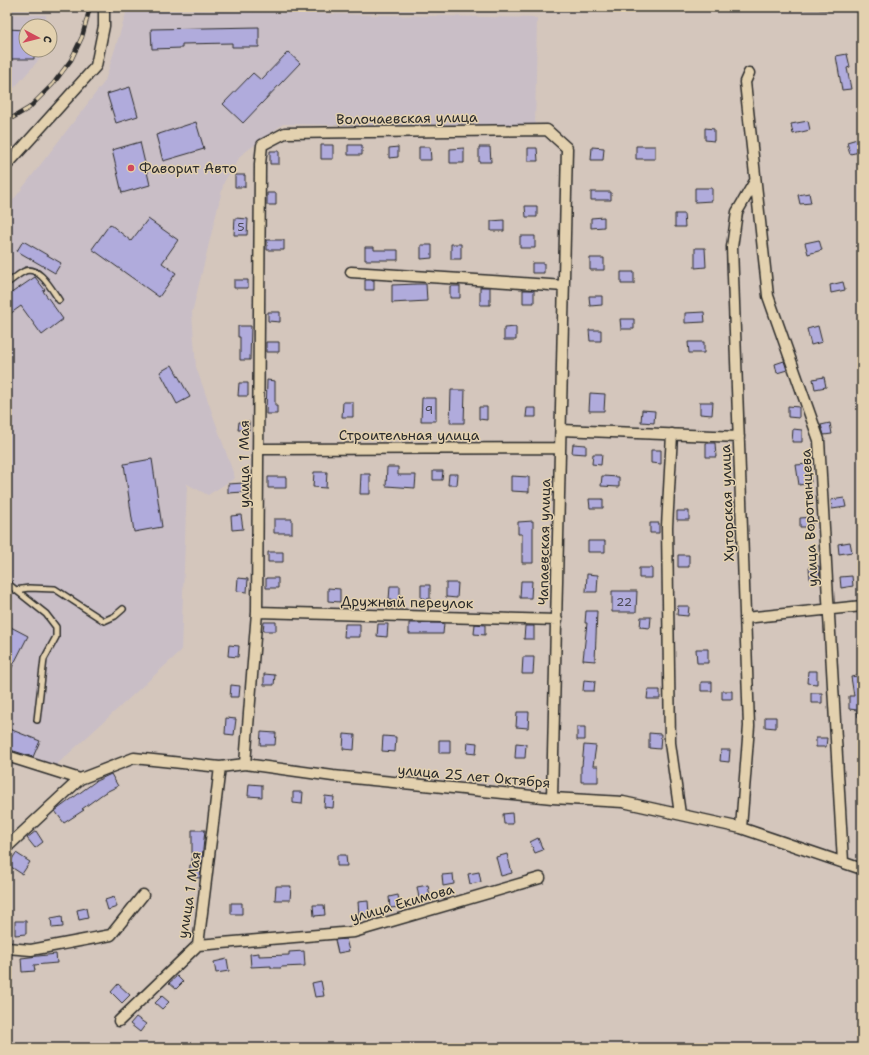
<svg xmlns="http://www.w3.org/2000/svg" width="869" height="1055" viewBox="0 0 869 1055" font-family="'Shantell Sans',sans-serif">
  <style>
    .built { fill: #c9bec6 }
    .building { fill: #b0abdc; stroke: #2b2b2b }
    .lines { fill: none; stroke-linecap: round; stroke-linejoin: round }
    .service-casing { stroke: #2b2b2b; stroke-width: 8 }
    .minor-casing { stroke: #2b2b2b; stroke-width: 13 }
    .service { stroke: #e3d1af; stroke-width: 5 }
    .minor { stroke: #e3d1af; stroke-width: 10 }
    .rail-casing { stroke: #2b2b2b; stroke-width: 4.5 }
    .rail { stroke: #e3d1af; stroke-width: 3; stroke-dasharray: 9; stroke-linecap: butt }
    .poi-dot { fill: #d1495b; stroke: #e3d1af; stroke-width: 1.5 }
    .labels { text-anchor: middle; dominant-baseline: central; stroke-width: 3; stroke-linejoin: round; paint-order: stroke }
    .number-label { font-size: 12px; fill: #4c4b57 }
    .street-label { font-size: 14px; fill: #2b2b2b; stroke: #e3d1af }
    .poi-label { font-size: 14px; fill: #2b2b2b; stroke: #e3d1af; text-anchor: start }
  </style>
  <rect width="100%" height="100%" fill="#d4c6bc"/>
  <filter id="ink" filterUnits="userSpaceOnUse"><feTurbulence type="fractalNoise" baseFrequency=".025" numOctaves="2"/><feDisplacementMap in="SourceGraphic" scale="8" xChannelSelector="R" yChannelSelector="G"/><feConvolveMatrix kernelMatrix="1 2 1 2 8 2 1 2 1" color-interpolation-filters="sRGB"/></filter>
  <g filter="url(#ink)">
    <path class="built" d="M127 10 537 18 535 129 283 124 241 155 224 182 192 313 196 367 235 478 208 495 187 484 181 651 53 768 7 749V208L105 81Z
      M7 14 46 15V26H26V50H45L44 54 7 96Z"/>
    <path class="building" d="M259 27V47H232V43L182 44V48L152 49 151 29Z
      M7 29 26 30V50H34V59H7Z
      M288 52 300 63 243 123 223 104 253 73 261 80Z
      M847 54 850 67 847 68 851 89 842 90 836 56Z
      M130 87 138 116 116 123 107 94Z
      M808 121 810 130 793 134 791 124Z
      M196 122 204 149 163 161 156 135Z
      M705 128 714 129V141L705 140Z
      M857 139 860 152 850 154 847 142Z
      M140 142 150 185 122 193 112 150Z
      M321 145H333V159H321Z
      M348 145H362V155H348Z
      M636 146H655V159H636Z
      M398 147V157L389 158V148Z
      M419 147H430L431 160H419Z
      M479 147H490L491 162H479Z
      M592 147 604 148 603 160H591Z
      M464 148V163H450V149Z
      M528 148H537L538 161H528Z
      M270 151H279V164H270Z
      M235 175H245V187H235Z
      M695 188H712V201L695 202Z
      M591 192H611V200H591Z
      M267 193H276V205H267Z
      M809 193 811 203 800 204 798 195Z
      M525 206H537V217H526Z
      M675 214H684L685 227H675Z
      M604 217V227L591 228V218Z
      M235 218 248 219 247 235H234Z
      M148 219 178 240 162 263 176 273 159 297 92 249 110 224 131 241Z
      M504 220V231H491V221Z
      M520 236H535V248H520Z
      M267 240H284V250H267Z
      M819 240 822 250 808 254 805 243Z
      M23 241 61 263 55 273 17 251Z
      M451 244H461V259H451Z
      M421 245H432V258L421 259Z
      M365 247H374V250H398V260H365Z
      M695 248H705L706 267 695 268Z
      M590 258H604V270H590Z
      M532 263H544V273H532Z
      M621 272H634V284H621Z
      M35 277 45 290 43 291 63 319 42 335 21 306 7 316V296Z
      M234 280H248V288H234Z
      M365 280H374V290H365Z
      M843 282 845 290 831 293 830 285Z
      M417 284H426L427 301 392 303V285Z
      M450 286H460V298H450Z
      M480 287H490V305H480Z
      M523 290H534V303H523Z
      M589 296H602V305L590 306Z
      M268 312H280V322L268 321Z
      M704 312 705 322 685 323V313Z
      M620 319H634V329H621Z
      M238 326H251L250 360H240V337H238Z
      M818 326 822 342 811 345 807 329Z
      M516 327V340H504V328Z
      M589 330H601V341H590Z
      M266 342H279V352H266Z
      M688 342H704V353H689Z
      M784 361 787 370 777 373 775 364Z
      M172 365 190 397 177 404 160 372Z
      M824 377 826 387 815 389 813 379Z
      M267 380 275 381V406H277V414H266Z
      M239 383H248V396H238Z
      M451 390H465L464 423H450Z
      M590 393 605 394 604 411H589Z
      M422 398H436V421H421Z
      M343 402H353V417H342Z
      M700 402H713L712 415 700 414Z
      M788 406 799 407V418L788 417Z
      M479 407H487V420L479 419Z
      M527 408H536V417H526Z
      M642 410 655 411 654 423 641 422Z
      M239 422H249V430H238Z
      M830 423 832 434 824 435 821 425Z
      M793 429 802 430V442H792Z
      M706 443H715L716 457H706Z
      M573 444 586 445V454L572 453Z
      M651 450H661V464L651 463Z
      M593 454H602L601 465 592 464Z
      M152 459 162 527 134 532 124 464Z
      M809 464 811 483 799 485 796 465Z
      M387 467H398V475H416L415 488 386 486Z
      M433 471H443L442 480H433Z
      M314 472H327L326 488 313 487Z
      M361 474H370V494H360Z
      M449 474H458L457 485H448Z
      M511 476 529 477V492L511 491Z
      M602 476 619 477V487L601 486Z
      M268 477H286V488H268Z
      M244 483V492L228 493V484Z
      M844 498 846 507 832 509 831 500Z
      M589 499H603V508H590Z
      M677 511H689V520H677Z
      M241 515 243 529 232 530 231 516Z
      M812 517V527H800V518Z
      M274 519H292V533H274Z
      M533 521V563H522V534H518V522Z
      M650 523H659V533H650Z
      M588 541H605V552H588Z
      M850 542 852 552 839 554 838 544Z
      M268 552H283V562H268Z
      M678 555H689V567H678Z
      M819 566 820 578 810 579 809 567Z
      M639 568H652V578H639Z
      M587 574 598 575 597 592H586Z
      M852 576 853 586 841 588 840 577Z
      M238 578 248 579 247 592 237 591Z
      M266 578H278V588H266Z
      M521 581H532L531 598H520Z
      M446 583H458L457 598 446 597Z
      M421 585H430V599L421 598Z
      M390 586H400V600H389Z
      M328 588 340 589V602L328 601Z
      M612 591H637L636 612H612Z
      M678 606H689L688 616 677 615Z
      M586 611H597L595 661 583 660 587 623H585Z
      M641 617H651L650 628 640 627Z
      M264 622H276V631H263Z
      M409 623H444L443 634H409Z
      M345 624H360V637H344Z
      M378 624H388L387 637 377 636Z
      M475 624 485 625V635L474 634Z
      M7 625 28 636 7 677Z
      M525 626H534V639H524Z
      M229 645 239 646 238 657 228 656Z
      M696 649H708V663H697Z
      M523 657H534L533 674H522Z
      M808 671H817V684L807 683Z
      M264 674 275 675 274 685H264Z
      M862 675V717H858L857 710 849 709V696H854L851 677Z
      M584 680 595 681 594 691H583Z
      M701 682H712V691H701Z
      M231 685 240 686 239 697H230Z
      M648 690H660V699H647Z
      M722 691H732V699H722Z
      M811 693H822V703H811Z
      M517 712H529L528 728 516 727Z
      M765 717H776V728L765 727Z
      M226 718 236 719 234 735 225 734Z
      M577 727H585V740H577Z
      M7 728 40 741 33 757 7 749Z
      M261 732 276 733 275 745H260Z
      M649 733 661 734 660 749 649 748Z
      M344 734 355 735 354 750 343 749Z
      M383 736 396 737 395 752 382 751Z
      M816 738H827L826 747H816Z
      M439 740H450V753H439Z
      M468 742 477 743 476 754 467 753Z
      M516 743 526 744 525 758H515Z
      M584 745 596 746 593 766H598V782H581V766H582Z
      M721 750H730L729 762 720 761Z
      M111 774 118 786 104 793 82 809 84 810 64 823 55 811 96 781Z
      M249 784 262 785V797L248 796Z
      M293 792H303L302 804 293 803Z
      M325 796 334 797 333 808 324 807Z
      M512 813 513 824H504L503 814Z
      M192 830H205L200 878 189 877 190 865H192Z
      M36 831 43 842 35 848 27 838Z
      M538 838 543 850 535 853 530 842Z
      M16 853 30 862 22 874 8 865Z
      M507 854 512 873 501 876 496 857Z
      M337 855H346L347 866H337Z
      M479 872 481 882 470 884 468 874Z
      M453 874 454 884 443 886 442 875Z
      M428 885 430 896 419 898 417 887Z
      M276 886H291L290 900H275Z
      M398 895 400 907 390 908 389 897Z
      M114 897 117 907 108 910 105 900Z
      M368 901 369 914 359 915 358 902Z
      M231 903H242V914H231Z
      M313 905H324L325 915 314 916Z
      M86 908 88 918 79 920 77 910Z
      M62 916 63 927 52 928 51 918Z
      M15 921H26V934L15 935Z
      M346 939 349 951 338 953 335 940Z
      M304 951 305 966 281 967V968H271V966L251 967 250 954 259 953V956L289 955V952Z
      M56 954 57 963 34 965 35 971 22 972 21 958Z
      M227 959 229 971 216 973 214 962Z
      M177 976 183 982 176 989 169 983Z
      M321 981 324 996 315 997 312 983Z
      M118 984 130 995 122 1003 111 992Z
      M162 996 169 1002 162 1009 155 1003Z
      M136 1017 146 1024 140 1032 130 1024Z"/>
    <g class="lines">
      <defs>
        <path id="service" d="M7 283C13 280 17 275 23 272 38 263 52 290 59 300
          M7 583 46 614 56 627V637L44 659 37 720
          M15 590 29 588 55 589 104 621 115 616 123 609"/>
        <path id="minor" d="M749 73 745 82 768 296 819 440 843 862
          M7 165 96 66 104 26V7
          M351 272 492 281 564 286
          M561 430 739 437
          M672 434 667 527 670 743 680 814
          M259 449 560 448
          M257 612 557 620
          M745 618 862 606
          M7 756 80 779
          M245 764 257 612 260 164 262 145 285 133 547 130 567 148 552 798
          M741 828 749 726 732 247 737 212 755 181
          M7 847 80 779 134 758 220 767 245 764 333 776 552 798 623 802 741 828 862 869
          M198 945 354 932 540 878
          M7 948 31 950 111 935 143 895
          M119 1021 198 945 220 767"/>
      </defs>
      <use href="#service" class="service-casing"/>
      <use href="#minor" class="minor-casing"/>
      <use href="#service" class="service"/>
      <use href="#minor" class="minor"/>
      <defs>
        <path id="rail" d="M792 7 862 9
          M7 121 29 108 53 84 71 60 82 37 90 7"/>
      </defs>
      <use href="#rail" class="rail-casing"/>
      <use href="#rail" class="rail"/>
    </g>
  </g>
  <circle class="poi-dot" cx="131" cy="168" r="4"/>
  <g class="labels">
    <g class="number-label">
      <text x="241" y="227">5</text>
      <text x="429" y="410">9</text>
      <text x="624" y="602">22</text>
    </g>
    <g class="street-label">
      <text transform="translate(407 118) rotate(-1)">Волочаевская улица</text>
      <text x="409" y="435">Строительная улица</text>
      <text transform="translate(244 464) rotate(-90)">улица 1 Мая</text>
      <text transform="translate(727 503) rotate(-92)">Хуторская улица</text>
      <text transform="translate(809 518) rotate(-93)">улица Воротынцева</text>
      <text transform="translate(544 542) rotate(-89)">Чапаевская улица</text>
      <text transform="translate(407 602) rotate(1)">Дружный переулок</text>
      <text transform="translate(474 776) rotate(5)">улица 25 лет Октября</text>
      <text transform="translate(189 895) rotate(-81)">улица 1 Мая</text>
      <text transform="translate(402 903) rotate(-16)">улица Екимова</text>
    </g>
    <g class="poi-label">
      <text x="139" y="168">Фаворит Авто</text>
    </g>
  </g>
  <rect width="869" height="1055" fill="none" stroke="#e3d1af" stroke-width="24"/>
  <rect x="12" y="12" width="845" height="1031" fill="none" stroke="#2b2b2b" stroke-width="1.5" filter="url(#ink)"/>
  <g transform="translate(38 38) rotate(97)"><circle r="19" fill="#e3d1af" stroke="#998f7a"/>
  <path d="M0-3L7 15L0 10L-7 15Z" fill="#d1495b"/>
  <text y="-6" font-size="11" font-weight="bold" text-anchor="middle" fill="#2b2b2b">С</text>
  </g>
</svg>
